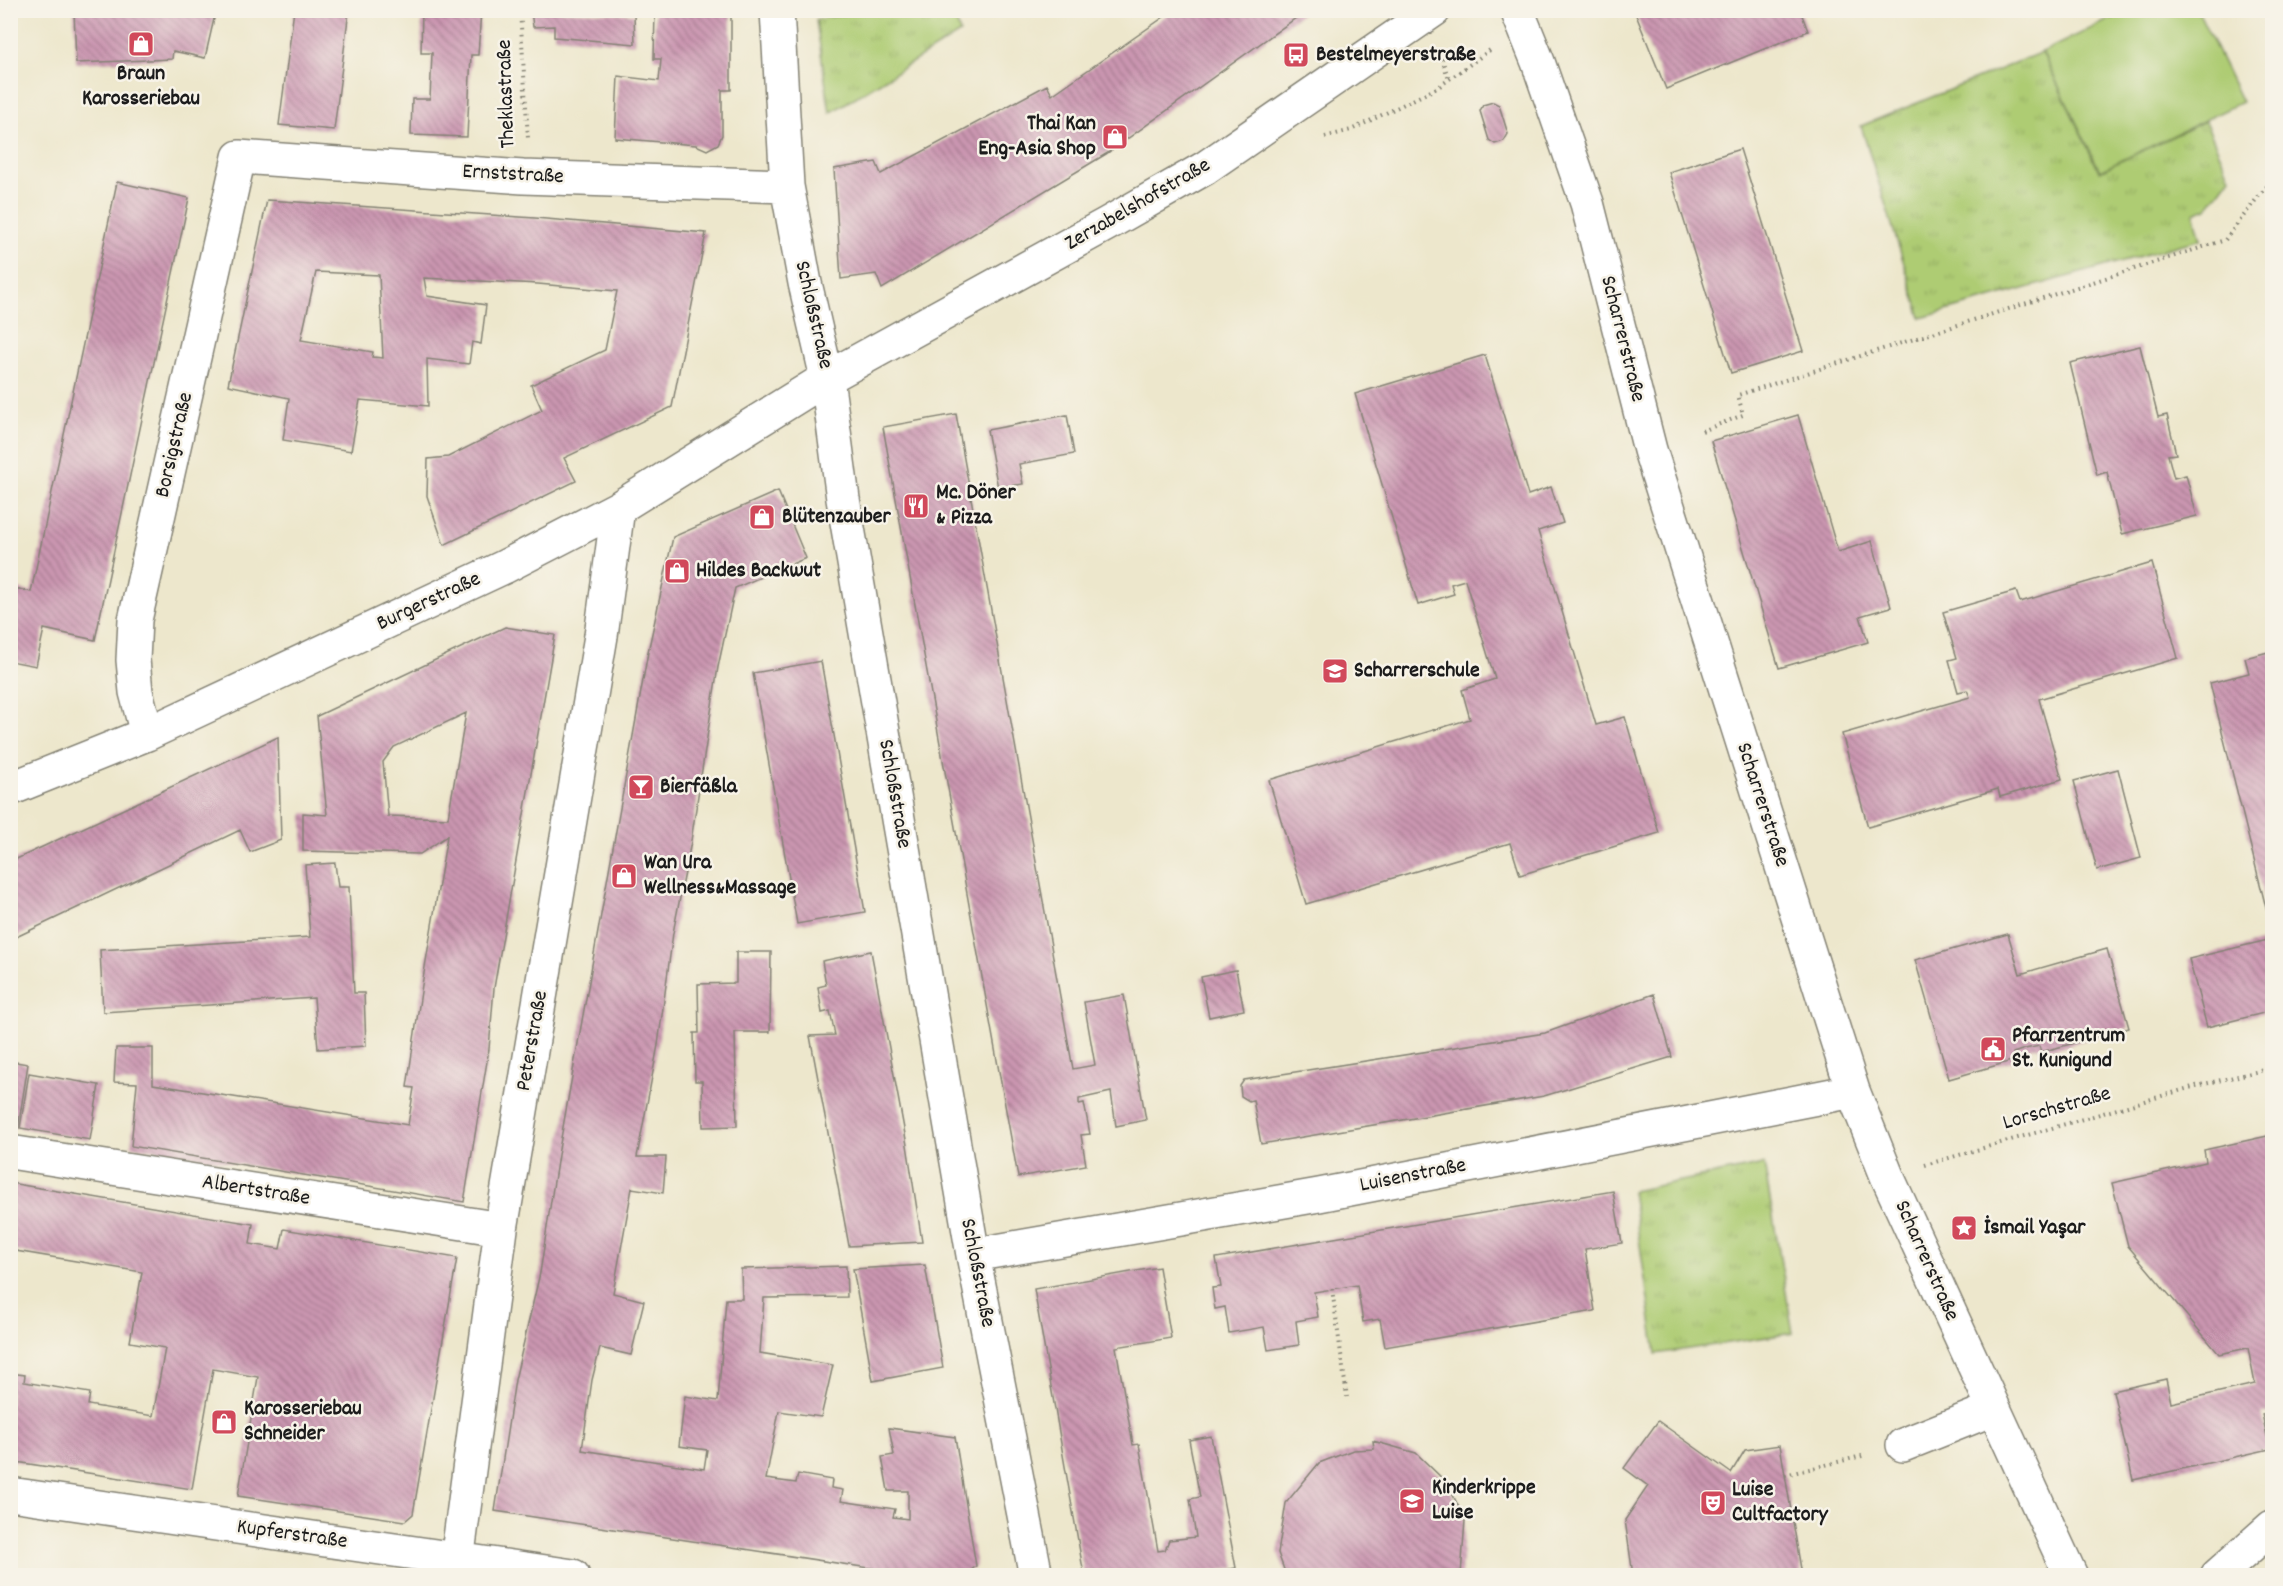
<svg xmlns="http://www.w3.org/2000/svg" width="2283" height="1586" viewBox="0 0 2283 1586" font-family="Dekko,sans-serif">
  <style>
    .grass { fill: url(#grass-tufts); stroke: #657448; stroke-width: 1.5 }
    .pitch { fill: #aecc73; stroke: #657448; stroke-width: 1.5 }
    .building { fill: url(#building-back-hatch); fill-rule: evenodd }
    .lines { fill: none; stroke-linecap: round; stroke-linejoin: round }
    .minor-casing { stroke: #848274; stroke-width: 36 }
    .path { stroke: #848274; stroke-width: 4; stroke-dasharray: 1.5 4.5; stroke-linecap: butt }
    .minor { stroke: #fff; stroke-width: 33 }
    .labels { text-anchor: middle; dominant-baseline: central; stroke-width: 5; stroke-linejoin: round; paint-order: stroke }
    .poi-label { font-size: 22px; font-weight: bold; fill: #1c1c1c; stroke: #f7f3e8; text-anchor: start }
    .street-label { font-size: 22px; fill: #1c1c1c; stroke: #f7f3e8 }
  </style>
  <defs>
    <pattern id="grass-tufts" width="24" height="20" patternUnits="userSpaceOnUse" patternTransform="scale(1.5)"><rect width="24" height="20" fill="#aecc73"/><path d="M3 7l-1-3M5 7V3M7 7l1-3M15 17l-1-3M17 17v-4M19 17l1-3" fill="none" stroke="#95af63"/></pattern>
    <pattern id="building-back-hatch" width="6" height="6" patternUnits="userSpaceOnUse" patternTransform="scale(1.5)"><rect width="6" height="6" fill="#cb96b1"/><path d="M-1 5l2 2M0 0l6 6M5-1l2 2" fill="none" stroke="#a47a8f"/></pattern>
  </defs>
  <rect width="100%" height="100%" fill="#f7f3e8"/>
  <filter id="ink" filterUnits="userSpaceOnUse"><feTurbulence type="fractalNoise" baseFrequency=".0167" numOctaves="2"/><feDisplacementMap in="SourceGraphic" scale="12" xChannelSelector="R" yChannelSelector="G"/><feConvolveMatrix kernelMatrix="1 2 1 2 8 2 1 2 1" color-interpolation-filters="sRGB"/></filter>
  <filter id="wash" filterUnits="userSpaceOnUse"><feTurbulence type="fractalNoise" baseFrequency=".008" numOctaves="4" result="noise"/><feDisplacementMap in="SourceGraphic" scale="24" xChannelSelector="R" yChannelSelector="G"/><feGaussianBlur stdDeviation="1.35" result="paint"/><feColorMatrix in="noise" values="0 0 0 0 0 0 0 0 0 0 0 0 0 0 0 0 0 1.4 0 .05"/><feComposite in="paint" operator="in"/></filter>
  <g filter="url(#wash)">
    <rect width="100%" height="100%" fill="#ede7cc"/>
    <path class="grass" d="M863 10 953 11 960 33 830 113 816 20Z
      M2042 52 2099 171 2205 121 2230 177 2207 208 2194 213 2201 239 1921 318 1861 126Z
      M1764 1164 1793 1333 1656 1354 1632 1191Z"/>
    <path class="pitch" d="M2127 11H2198L2242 102 2100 171 2042 52Z"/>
    <g id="blocks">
      <path class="building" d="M74 10H216L205 58 173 51 172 59 76 63Z
        M294 10H349L334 130 279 125Z
        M422 10H481L478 55H471L467 137 411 135 412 99H430L432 53H421Z
        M531 10 634 14 635 44 554 37V26L533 27Z
        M655 10H731V90H722V135L718 144 707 150 696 145 615 138 618 76 659 81 661 59H654Z
        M1174 10H1307L1106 154 882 289 876 274 841 279 834 169 876 162 881 174 1047 85 1052 95Z
        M1634 10H1800L1808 31 1666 89Z
        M1493 102 1499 105 1508 134 1504 141 1495 144 1489 140 1480 111 1483 105Z
        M1740 149 1803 351 1731 373 1669 172Z
        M117 182 189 198 95 640 44 629 36 666 10 661V587L31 592Z
        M267 200 535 218 706 233 672 407 564 458 576 481 444 545 427 496 428 459 448 457 542 410 531 385 605 350 617 291 538 284 424 278 427 296 486 305 481 344 472 342 469 364 427 359 428 406 360 400 351 451 283 440 289 398 228 385ZM316 272 379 275 383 358 372 357 373 352 301 340Z
        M2140 346 2158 417 2167 415 2176 454 2168 455 2174 478 2186 475 2197 516 2122 534 2107 472 2097 475 2070 363Z
        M1485 355 1528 495 1551 487 1563 523 1538 531 1596 725 1625 717 1659 833 1520 875 1510 843 1306 904 1269 780 1470 719 1462 690 1495 679 1465 580 1451 584 1454 594 1418 605 1355 394Z
        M956 414 1073 1069 1095 1065 1084 1002 1124 995 1146 1120 1116 1126 1111 1092 1079 1099V1104L1084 1103 1090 1134 1081 1135 1086 1165 1018 1177 883 427Z
        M1067 415 1074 454 1019 464 1023 484 998 488 987 430Z
        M1798 415 1838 552 1872 541 1891 607 1860 616 1868 642 1779 668 1711 441Z
        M778 491 806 558 735 588 718 667 690 847 673 933 658 1045 637 1157H666L663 1193 632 1188 613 1293 644 1301 631 1355 600 1348 592 1380 582 1450 704 1469 707 1450 679 1446 685 1396 718 1401 726 1299H742L741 1269 846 1266 847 1297 764 1298 760 1353 833 1365 821 1417 779 1411 766 1479 796 1483 798 1474 832 1480 831 1488 843 1490 841 1501 895 1509 893 1517 908 1519V1491H888L882 1457 894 1455 889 1428 955 1437 976 1566 966 1575H915L495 1511 515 1380 540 1273 558 1155 648 652 673 537Z
        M2152 563 2178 658 2039 699 2062 779 2000 797 1998 789 1868 827 1842 734 1970 697 1967 690 1958 692 1949 660 1957 658 1943 612 2016 591 2020 602Z
        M505 627 555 635 494 988 489 1049 464 1202 131 1146 137 1083 114 1082 116 1048H153V1084L408 1125 414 1088 407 1087 422 985 447 836 420 854 303 851V813L327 815 317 716ZM466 713 448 818 388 816 383 762 394 747Z
        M2272 651V932L2210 683 2249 673 2245 658Z
        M821 661 865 912 797 924 753 673Z
        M278 737 281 840 250 852 240 830 10 940V862Z
        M2118 769 2141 858 2097 870 2074 781Z
        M335 863 338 887H349L354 993H364L366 1046 318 1049 314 998 103 1012 100 950 310 937 305 865Z
        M2008 934 2020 974 2107 949 2129 1028 2041 1052 2039 1046 2025 1049 2013 1053 2015 1060 1949 1079 1915 960Z
        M2272 939V1011L2207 1027 2189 959Z
        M871 951 907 1145 922 1242 849 1246 810 1036 835 1035 830 1011 822 1013 818 987 826 985 822 961Z
        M736 952H771L770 1032H735L737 1126 703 1127 702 1081H695L694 1033H699L698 984 736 983Z
        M1236 970 1244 1010 1209 1017 1201 977Z
        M1654 994 1672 1057 1544 1096 1261 1144 1253 1100 1249 1101 1241 1096 1240 1086 1244 1080 1545 1033Z
        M10 1061 28 1064 18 1128 10 1126Z
        M29 1073 99 1085 90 1140 20 1128Z
        M2272 1135V1412L2262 1414 2270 1449 2133 1480 2113 1391 2166 1379 2171 1403 2255 1384 2248 1348 2219 1354 2128 1246 2112 1183 2206 1162 2204 1150Z
        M10 1183 253 1224 250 1244 280 1249 284 1229 457 1258 413 1514 405 1521 238 1496 258 1377 213 1369 192 1489 10 1461V1373L25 1375 24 1382 90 1393 88 1405 153 1416 165 1348 130 1342 142 1272 10 1250Z
        M1613 1191 1622 1243 1585 1249 1595 1311 1385 1347 1380 1319 1363 1322 1357 1285 1314 1292 1318 1317 1296 1321 1299 1345 1268 1350 1264 1327 1229 1333 1225 1307 1215 1309 1212 1288 1221 1287 1216 1258Z
        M925 1265 943 1368 873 1381 853 1269Z
        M1159 1267 1171 1338 1116 1347 1133 1445 1139 1444 1158 1551 1165 1550 1169 1540 1196 1537 1190 1499 1200 1497 1189 1440 1211 1436 1236 1568 1195 1575H1084L1034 1289Z
        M1658 1421 1731 1473 1745 1450 1780 1445 1802 1575H1633L1625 1520 1648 1486 1624 1468Z
        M1373 1441 1416 1453 1447 1483 1465 1520 1461 1575H1286L1278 1553 1286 1503 1319 1463 1353 1450 1374 1449Z"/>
    </g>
  </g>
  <g filter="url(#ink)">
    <use href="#blocks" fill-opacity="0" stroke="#848274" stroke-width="1.5"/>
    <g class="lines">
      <defs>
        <path id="minor" d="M777 10 787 186 805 283 827 378 843 499 973 1255 1036 1576
          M1517 10 1538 62 1587 203 1650 450 1853 1091 1887 1176 2071 1576
          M147 734 136 692 133 660 135 620 239 157 523 177 787 186
          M10 789 147 734 504 567 618 508 827 378 1107 224 1205 168 1434 10
          M10 1152 501 1229
          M973 1255 1319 1195 1853 1091
          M1903 1445 1993 1409
          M10 1494 573 1576
          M455 1576 501 1229 601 636 618 508
          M2217 1576 2272 1527"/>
      </defs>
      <use href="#minor" class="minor-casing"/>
      <path class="path" d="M520 10 528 138
        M1440 53 1449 80
        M1325 137 1351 130 1437 88 1490 50
        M1702 431 1743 415 1738 395 2225 240 2265 188 2272 183
        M1925 1165 2196 1086 2272 1068
        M1332 1289 1347 1397
        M1785 1475 1866 1455"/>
      <use href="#minor" class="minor"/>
    </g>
  </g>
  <defs>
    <symbol id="shop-square" viewBox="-11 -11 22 22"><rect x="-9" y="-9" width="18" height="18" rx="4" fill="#d1495b" stroke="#f7f3e8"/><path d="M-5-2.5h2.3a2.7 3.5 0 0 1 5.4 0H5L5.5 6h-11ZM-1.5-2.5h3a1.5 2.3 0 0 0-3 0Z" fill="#fff"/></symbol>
    <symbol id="bus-square" viewBox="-11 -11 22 22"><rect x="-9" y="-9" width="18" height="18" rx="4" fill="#d1495b" stroke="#f7f3e8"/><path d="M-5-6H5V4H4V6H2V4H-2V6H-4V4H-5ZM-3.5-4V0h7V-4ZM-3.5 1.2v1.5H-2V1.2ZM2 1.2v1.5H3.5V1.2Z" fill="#fff"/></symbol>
    <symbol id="restaurant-square" viewBox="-11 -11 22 22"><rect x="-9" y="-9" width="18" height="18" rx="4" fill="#d1495b" stroke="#f7f3e8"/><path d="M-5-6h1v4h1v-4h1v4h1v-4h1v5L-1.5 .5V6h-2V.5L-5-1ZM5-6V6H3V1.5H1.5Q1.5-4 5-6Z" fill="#fff"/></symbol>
    <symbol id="school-square" viewBox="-11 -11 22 22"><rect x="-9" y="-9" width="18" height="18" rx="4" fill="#d1495b" stroke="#f7f3e8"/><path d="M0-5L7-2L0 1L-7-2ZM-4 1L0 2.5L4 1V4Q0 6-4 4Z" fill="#fff"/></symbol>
    <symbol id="bar-square" viewBox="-11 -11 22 22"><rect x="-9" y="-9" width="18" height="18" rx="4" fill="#d1495b" stroke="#f7f3e8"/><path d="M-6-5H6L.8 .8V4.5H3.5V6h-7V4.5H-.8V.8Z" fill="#fff"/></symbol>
    <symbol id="civic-square" viewBox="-11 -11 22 22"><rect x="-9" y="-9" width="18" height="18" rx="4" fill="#d1495b" stroke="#f7f3e8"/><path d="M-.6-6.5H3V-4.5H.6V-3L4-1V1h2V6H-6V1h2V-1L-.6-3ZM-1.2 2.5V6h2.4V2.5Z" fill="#fff"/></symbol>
    <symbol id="sight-square" viewBox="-11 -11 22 22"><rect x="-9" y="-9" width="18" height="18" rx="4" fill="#d1495b" stroke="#f7f3e8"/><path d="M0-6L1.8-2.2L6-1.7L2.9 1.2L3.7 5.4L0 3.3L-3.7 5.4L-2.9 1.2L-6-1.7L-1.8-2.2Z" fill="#fff"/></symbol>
    <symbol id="theatre-square" viewBox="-11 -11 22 22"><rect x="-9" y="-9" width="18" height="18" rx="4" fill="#d1495b" stroke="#f7f3e8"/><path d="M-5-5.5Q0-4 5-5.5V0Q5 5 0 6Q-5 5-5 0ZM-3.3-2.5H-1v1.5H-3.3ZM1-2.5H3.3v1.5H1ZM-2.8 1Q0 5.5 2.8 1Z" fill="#fff"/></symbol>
  </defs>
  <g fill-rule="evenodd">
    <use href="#shop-square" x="126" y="29" width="30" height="30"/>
    <use href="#bus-square" x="1281" y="40" width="30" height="30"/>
    <use href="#shop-square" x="1100" y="122" width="30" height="30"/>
    <use href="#restaurant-square" x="901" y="491" width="30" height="30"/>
    <use href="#shop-square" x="747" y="502" width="30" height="30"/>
    <use href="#shop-square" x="662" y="556" width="30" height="30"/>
    <use href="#school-square" x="1320" y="656" width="30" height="30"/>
    <use href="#bar-square" x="626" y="772" width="30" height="30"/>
    <use href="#shop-square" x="609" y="861" width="30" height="30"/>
    <use href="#civic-square" x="1978" y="1034" width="30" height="30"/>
    <use href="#sight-square" x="1949" y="1213" width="30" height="30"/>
    <use href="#shop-square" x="209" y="1407" width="30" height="30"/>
    <use href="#school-square" x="1397" y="1486" width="30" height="30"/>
    <use href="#theatre-square" x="1698" y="1488" width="30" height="30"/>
  </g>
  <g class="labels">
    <g class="poi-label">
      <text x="1316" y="55">Bestelmeyerstraße</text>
      <text x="141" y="74" text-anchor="middle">Braun<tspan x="141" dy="25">Karosseriebau</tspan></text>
      <text x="1096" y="124" text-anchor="end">Thai Kan<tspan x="1096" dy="25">Eng-Asia Shop</tspan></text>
      <text x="936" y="493">Mc. Döner<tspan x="936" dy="25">&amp; Pizza</tspan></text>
      <text x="782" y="517">Blütenzauber</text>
      <text x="696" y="571">Hildes Backwut</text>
      <text x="1354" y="671">Scharrerschule</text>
      <text x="660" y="787">Bierfäßla</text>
      <text x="644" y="863">Wan Ura<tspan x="644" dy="25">Wellness&amp;Massage</tspan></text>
      <text x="2012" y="1036">Pfarrzentrum<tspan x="2012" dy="25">St. Kunigund</tspan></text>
      <text x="1984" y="1228">İsmail Yaşar</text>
      <text x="244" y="1409">Karosseriebau<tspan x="244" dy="25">Schneider</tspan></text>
      <text x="1432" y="1488">Kinderkrippe<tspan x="1432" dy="25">Luise</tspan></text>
      <text x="1732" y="1490">Luise<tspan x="1732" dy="25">Cultfactory</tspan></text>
    </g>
    <g class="street-label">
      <text transform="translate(507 94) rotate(-92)">Theklastraße</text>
      <text transform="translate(513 175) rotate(3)">Ernststraße</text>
      <text transform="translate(1138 205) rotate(-30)">Zerzabelshofstraße</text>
      <text transform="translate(813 315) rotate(77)">Schloßstraße</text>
      <text transform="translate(1622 339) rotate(76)">Scharrerstraße</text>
      <text transform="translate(175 445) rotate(-77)">Borsigstraße</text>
      <text transform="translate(429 602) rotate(-25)">Burgerstraße</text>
      <text transform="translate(894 794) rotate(80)">Schloßstraße</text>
      <text transform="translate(1762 805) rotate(72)">Scharrerstraße</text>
      <text transform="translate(533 1041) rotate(-80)">Peterstraße</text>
      <text transform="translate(2057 1109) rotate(-16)">Lorschstraße</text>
      <text transform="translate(1413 1176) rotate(-11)">Luisenstraße</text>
      <text transform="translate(256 1191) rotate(9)">Albertstraße</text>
      <text transform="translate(1926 1261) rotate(66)">Scharrerstraße</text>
      <text transform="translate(977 1273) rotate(79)">Schloßstraße</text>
      <text transform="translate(292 1535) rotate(8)">Kupferstraße</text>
    </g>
  </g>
  <rect width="2283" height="1586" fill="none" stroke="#f7f3e8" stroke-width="36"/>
</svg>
